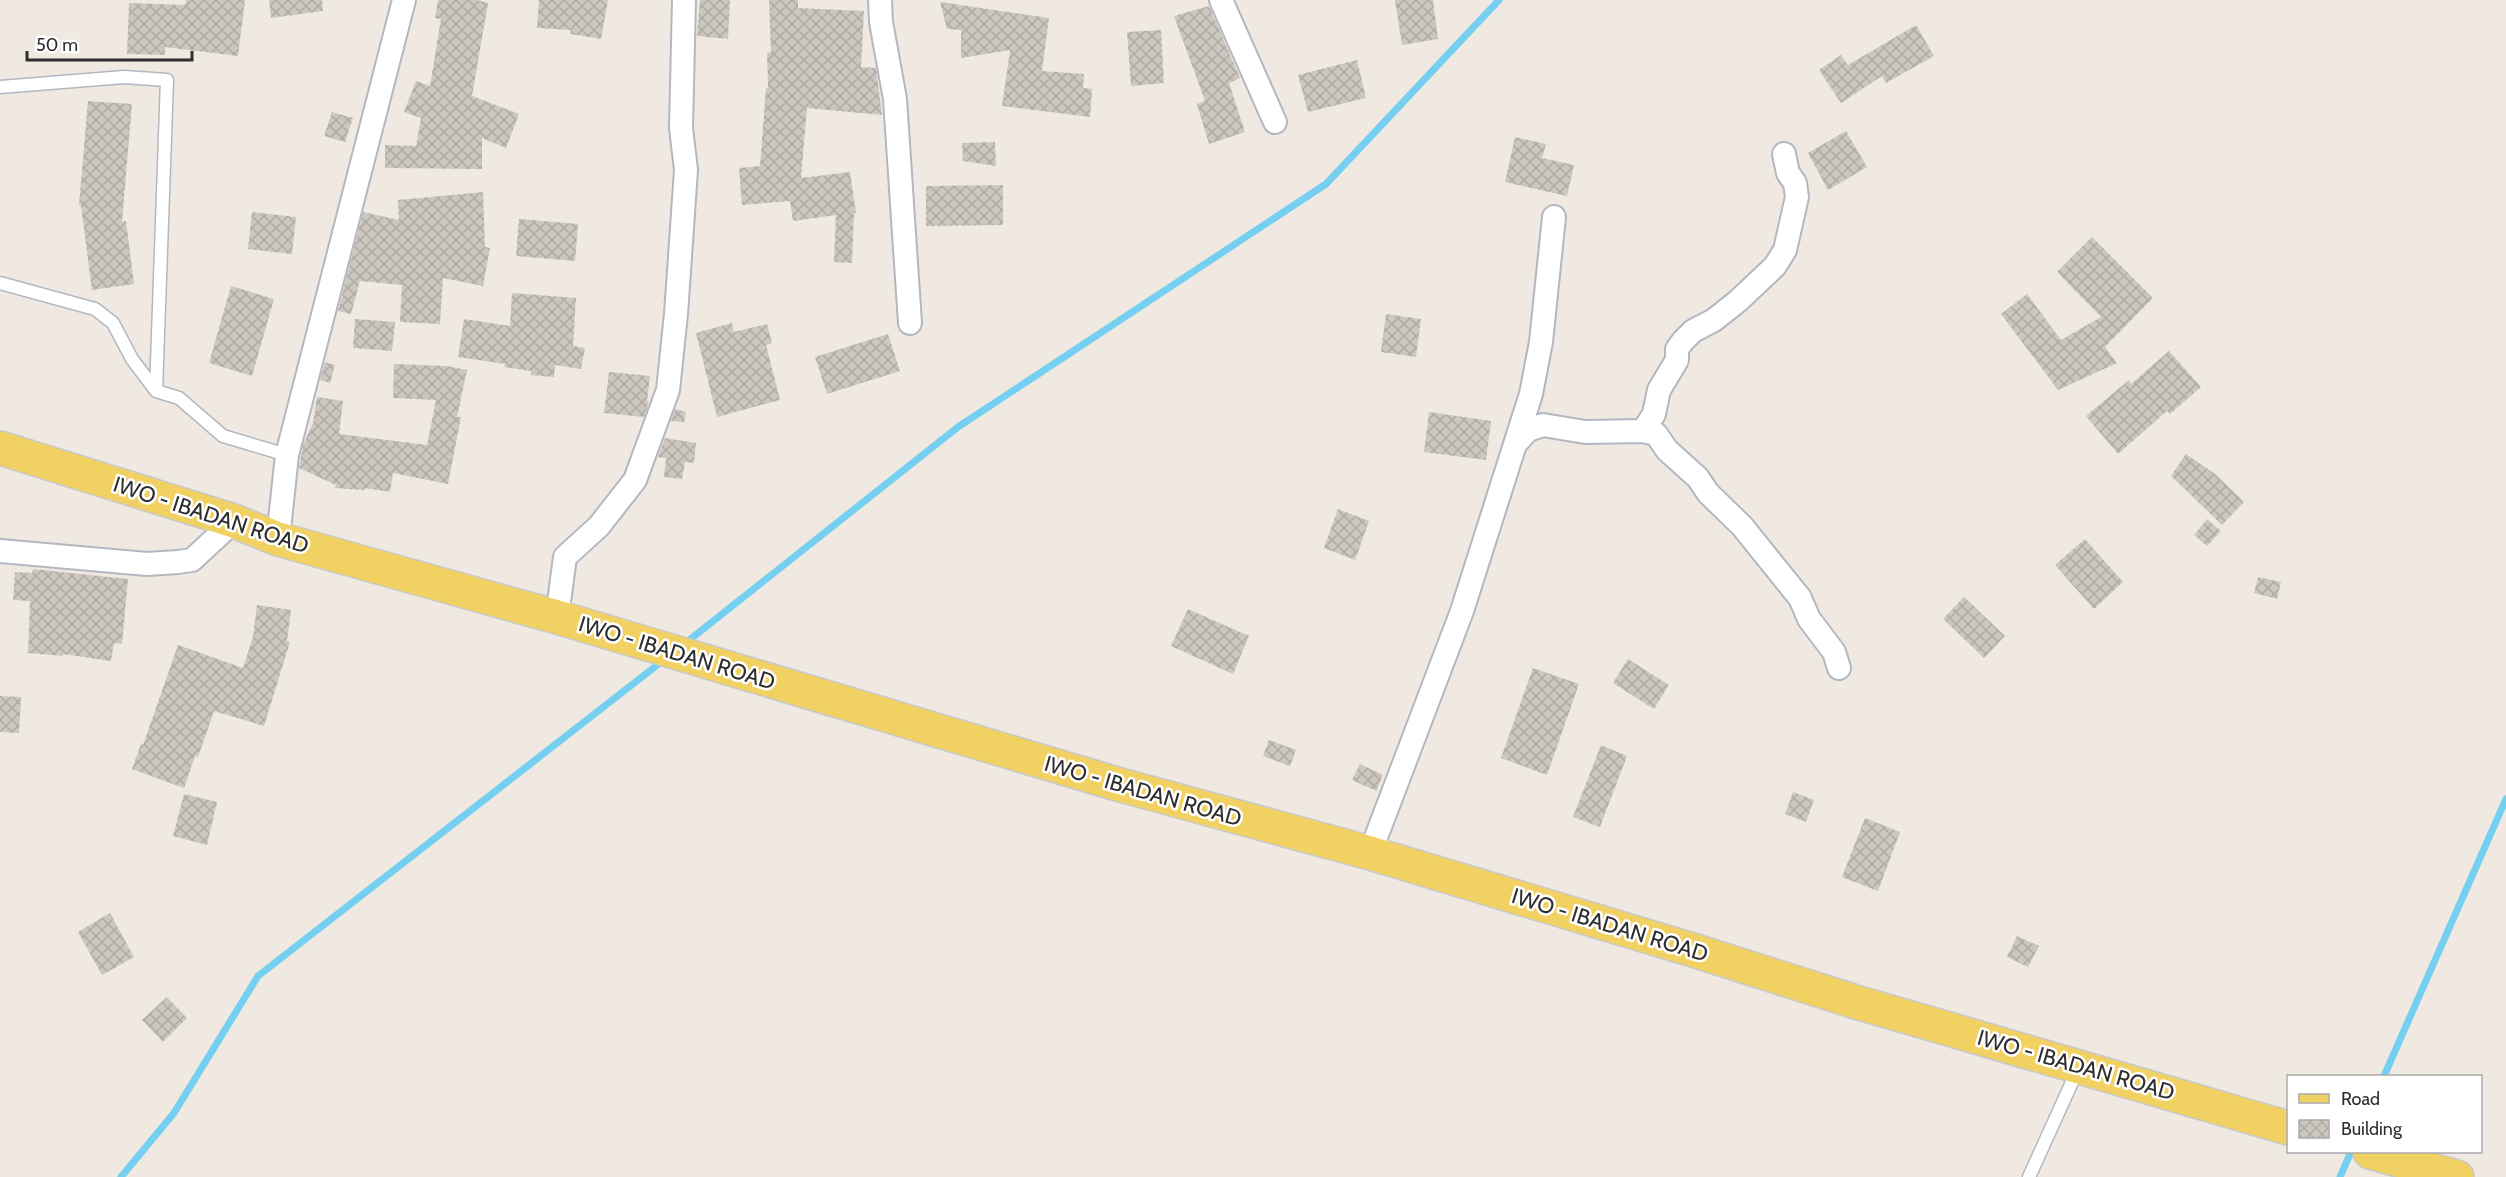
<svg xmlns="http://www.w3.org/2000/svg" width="2506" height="1177" viewBox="0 0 2506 1177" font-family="Cabin,sans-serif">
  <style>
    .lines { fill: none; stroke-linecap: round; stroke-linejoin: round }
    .stream { stroke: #75cff0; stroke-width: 7 }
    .building { fill: url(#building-cross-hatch) }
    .lane-casing { stroke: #b4b7c1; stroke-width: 15 }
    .street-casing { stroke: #b4b7c1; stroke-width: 26 }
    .primary-casing { stroke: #c9c9c9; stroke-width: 36 }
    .lane { stroke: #fff; stroke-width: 12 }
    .street { stroke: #fff; stroke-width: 22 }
    .primary { stroke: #f2d163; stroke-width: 33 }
    .labels { text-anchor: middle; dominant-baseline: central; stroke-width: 5; stroke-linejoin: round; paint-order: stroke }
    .street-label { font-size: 22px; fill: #2e2e2e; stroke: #fff }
  </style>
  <defs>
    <pattern id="building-cross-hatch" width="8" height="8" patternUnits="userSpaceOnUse" patternTransform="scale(1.5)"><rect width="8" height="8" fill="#cbc7bf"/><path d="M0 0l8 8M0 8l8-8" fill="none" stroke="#afaba4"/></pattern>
  </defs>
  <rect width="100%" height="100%" fill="#efe9e1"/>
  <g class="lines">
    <path class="stream" d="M683 645 958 427 1326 184 1499 0
      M2384 1076 2506 799
      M121 1177 174 1113 258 976 665 659
      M2340 1177 2351 1152"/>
  </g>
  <path class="building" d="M186 0H245L238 56 165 47V55L127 54 129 3 185 5Z
    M269 0H322L323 11 271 18Z
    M438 0H477L488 3 472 96 519 114 506 148 482 138V169L385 168V145L416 146 421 118 404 112 416 81 430 86 441 19 435 18Z
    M539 0H608L601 39 570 34 571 30 537 28Z
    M700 0H730L728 39 697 36Z
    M769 0H798V8L864 11 861 67 876 68 882 115 807 108 801 178 850 172 856 213H854L852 263 834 262 836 215 793 221 790 201 742 205 739 168 760 166 766 88H768L767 53 771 52Z
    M1395 0H1433L1438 39 1402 45Z
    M940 2 1049 18 1042 71 1084 74 1083 88 1092 89 1090 117 1002 106 1010 50 961 58V30L947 29Z
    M1209 6 1240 78 1229 83 1245 132 1209 144 1197 104 1205 101 1174 16Z
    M1916 25 1934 56 1886 83 1882 76 1841 103 1819 70 1841 55 1848 65Z
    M1161 30 1164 83 1131 86 1127 32Z
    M1357 60 1366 98 1308 112 1298 75Z
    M88 101 132 104 122 222 126 221 134 284 92 290 81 206 79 205Z
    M332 112 353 118 345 142 324 136Z
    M1846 131 1867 167 1828 190 1808 153Z
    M1515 137 1546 144 1542 158 1574 165 1567 196 1505 182Z
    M995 142 996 166 963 161 962 143Z
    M1003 185V225L926 226V186Z
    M483 192 485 247 490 248 483 286 443 278 440 324 400 322 402 285 360 281 351 314 338 311 363 212 399 220 398 200Z
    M252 212 296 217 292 254 248 249Z
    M519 219 578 224 575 261 516 256Z
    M2092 237 2153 298 2105 347 2117 363 2058 390 2001 314 2027 294 2061 340 2101 317 2057 272Z
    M231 286 274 299 252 376 209 363Z
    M512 293 576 298 573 346 585 348 581 369 555 365 554 377 531 375V371L504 367 505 364 458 357 464 319 510 326Z
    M1386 314 1421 319 1416 357 1381 352Z
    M355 319 395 322 392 351 353 348Z
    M732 323 734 332 767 324 772 343 766 345 780 400 717 417 696 333Z
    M888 334 900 371 827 394 815 357Z
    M2169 351 2201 387 2170 414 2167 411 2118 454 2086 416 2129 380 2131 384Z
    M325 362 335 365 330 383 320 380Z
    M394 364 447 366 467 370 457 417H461L448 484 393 473 390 492 365 488V490L335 488 336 485 299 468 303 445 313 423 317 397 343 401 339 434 427 445 436 400 393 398Z
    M609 372 650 376 647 401 649 402 644 417 604 413Z
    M675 409 686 412 684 422 671 421Z
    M1429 412 1491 421 1486 460 1424 452Z
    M665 438 696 443 694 463 685 462 682 479 664 477 666 458 658 457Z
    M2186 454 2215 474 2244 502 2222 525 2171 476Z
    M1338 509 1369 521 1355 560 1324 548Z
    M2207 519 2221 531 2207 546 2194 535Z
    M2085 539 2123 582 2094 609 2055 565Z
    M33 569 128 579 122 644 114 643 111 661 63 654V656L28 653 30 601 13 600 15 572 32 573Z
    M2258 577 2281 582 2277 599 2254 593Z
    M1964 597 2005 636 1984 658 1943 619Z
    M257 605 291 610 287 641 290 642 264 726 214 711 198 757 195 756 184 788 132 769 141 744 143 745 178 645 243 668 253 637Z
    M1188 609 1249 636 1233 674 1171 646Z
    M1628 659 1669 685 1654 709 1613 683Z
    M1533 668 1579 684 1547 775 1501 758Z
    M0 696 21 697 19 733 0 732Z
    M1269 740 1296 750 1290 766 1263 756Z
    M1601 745 1627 756 1600 827 1573 817Z
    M1360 764 1383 775 1376 791 1352 780Z
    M1793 792 1814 800 1806 822 1785 814Z
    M184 794 217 802 207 845 173 836Z
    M1865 818 1900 832 1878 891 1842 877Z
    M110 913 134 957 102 975 78 932Z
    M2017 936 2039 946 2028 967 2007 957Z
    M167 997 187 1018 163 1042 142 1020Z"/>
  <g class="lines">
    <defs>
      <path id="lane" d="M0 87 124 77 167 80 156 391
        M0 283 95 309 113 323 132 359 156 391 179 398 223 436 287 455
        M2029 1177 2078 1069"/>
      <path id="street" d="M880 0 881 22 895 99 910 323
        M1221 0 1275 122
        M1643 431 1656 434 1667 450 1698 478 1708 493 1742 526 1800 598 1809 619 1834 652 1839 668
        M1518 441 1528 430 1543 425 1585 432 1643 431 1654 414 1659 390 1677 360V349L1683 341 1693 331 1714 320 1738 301 1775 266 1785 250 1797 197 1795 183 1788 173 1784 154
        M278 539 287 455 404 0
        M0 551 147 564 178 562 192 560 234 521
        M557 617 565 557 599 526 635 480 668 390 676 314 686 170 681 128 684 0
        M1370 853 1462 611 1531 394 1541 342 1554 217"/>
      <path id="primary" d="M0 448 234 521 278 539 557 617 1117 784 1370 853 1696 951 1856 1002 2288 1128
        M2370 1152 2457 1177"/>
    </defs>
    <use href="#lane" class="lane-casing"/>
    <use href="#street" class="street-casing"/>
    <use href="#primary" class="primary-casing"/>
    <use href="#lane" class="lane"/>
    <use href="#street" class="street"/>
    <use href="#primary" class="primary"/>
  </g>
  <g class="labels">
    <g class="street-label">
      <text transform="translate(211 515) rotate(18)">IWO - IBADAN ROAD</text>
      <text transform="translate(677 653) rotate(17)">IWO - IBADAN ROAD</text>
      <text transform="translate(1143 791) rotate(16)">IWO - IBADAN ROAD</text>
      <text transform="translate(1610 925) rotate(17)">IWO - IBADAN ROAD</text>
      <text transform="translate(2076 1065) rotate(16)">IWO - IBADAN ROAD</text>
    </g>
  </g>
  <rect x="2287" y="1075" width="195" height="78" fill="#ffffff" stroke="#ababab" stroke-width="1.5"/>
  <rect x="2299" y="1094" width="30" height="9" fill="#f2d163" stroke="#ababab" stroke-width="1.5"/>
  <text x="2341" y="1105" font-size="18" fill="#2e2e2e">Road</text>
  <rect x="2299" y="1120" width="30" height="18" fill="url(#building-cross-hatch)" stroke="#ababab" stroke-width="1.5"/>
  <text x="2341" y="1135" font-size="18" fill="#2e2e2e">Building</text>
  <path d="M27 51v9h165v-9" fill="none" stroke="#2e2e2e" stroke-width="3"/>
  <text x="36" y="51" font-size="18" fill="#2e2e2e" stroke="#ffffff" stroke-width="4.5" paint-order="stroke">50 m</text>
</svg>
